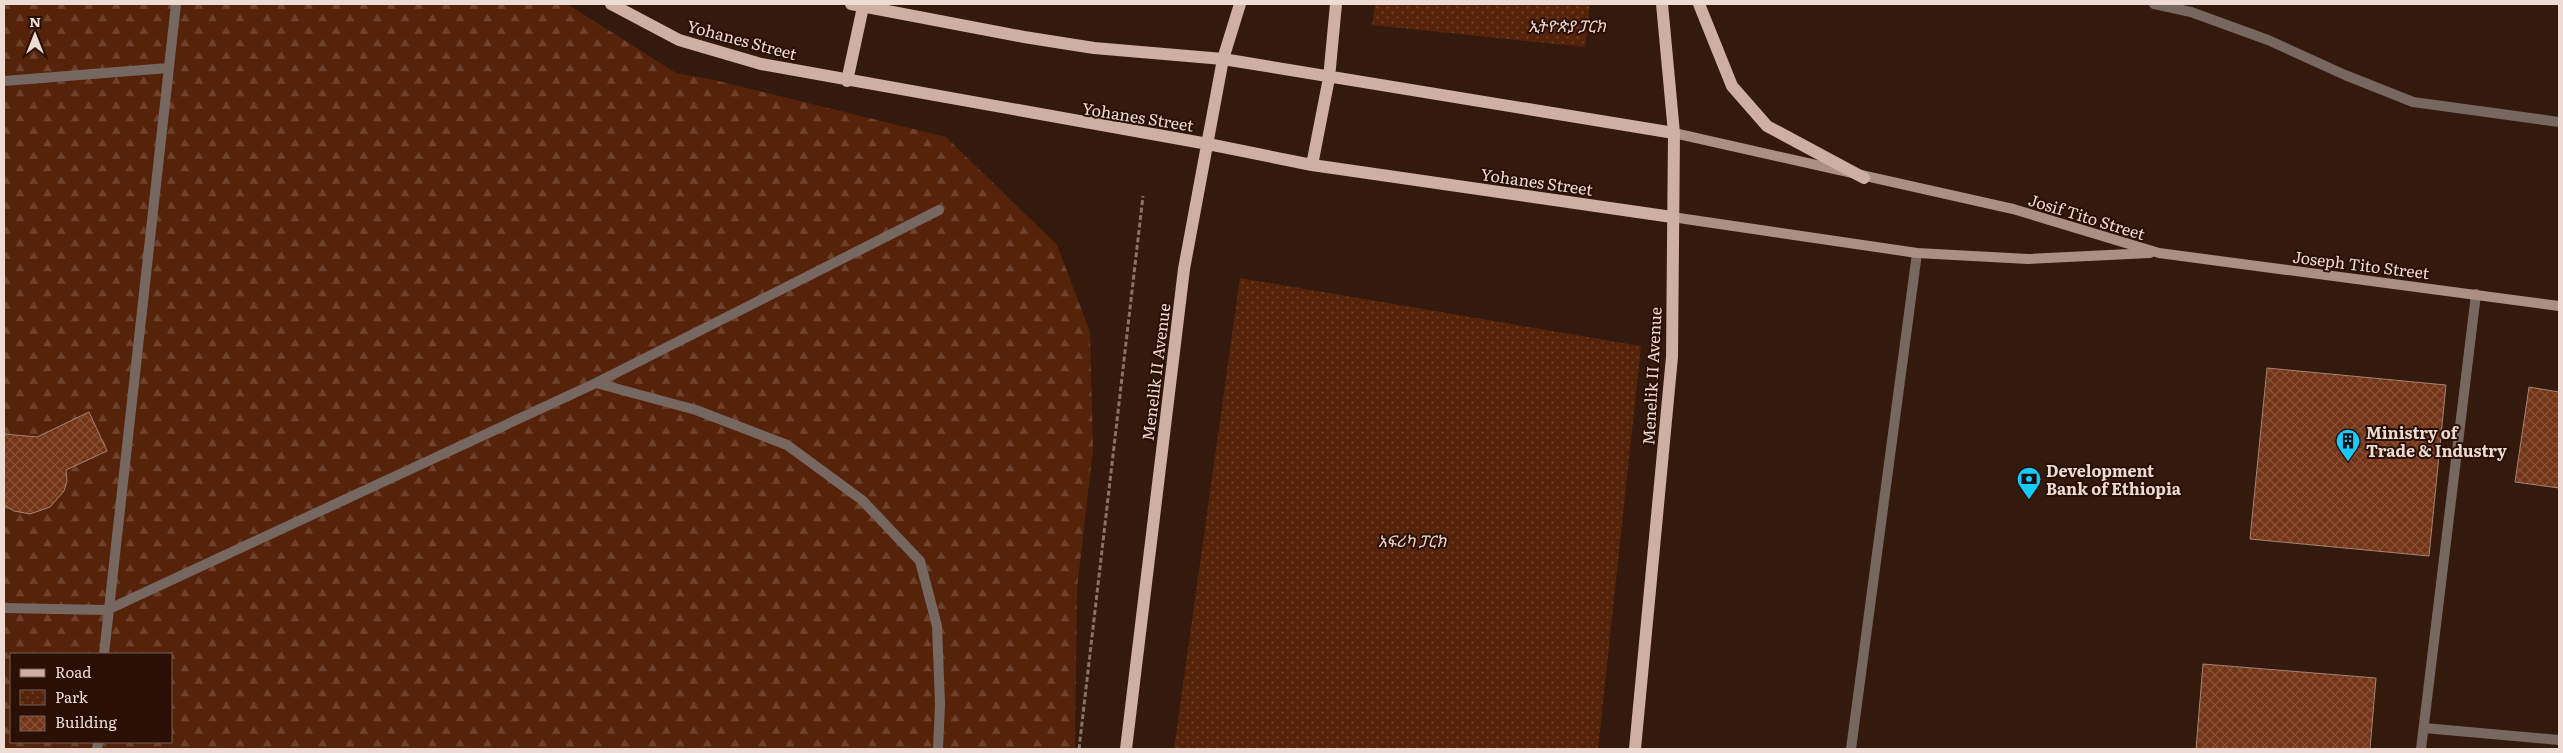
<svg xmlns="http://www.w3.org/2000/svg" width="2563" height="753" viewBox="0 0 2563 753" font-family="Literata,'Noto Sans Ethiopic',serif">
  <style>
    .forest { fill: url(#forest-firs); fill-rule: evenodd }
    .park { fill: url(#park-dots) }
    .building { fill: url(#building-cross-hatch); stroke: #a58273 }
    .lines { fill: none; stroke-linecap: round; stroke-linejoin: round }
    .path { stroke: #897268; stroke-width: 3; stroke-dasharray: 5 2.5; stroke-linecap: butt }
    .service { stroke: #766761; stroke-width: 10 }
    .minor { stroke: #766761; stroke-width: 10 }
    .secondary { stroke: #a89085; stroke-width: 10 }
    .primary { stroke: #ceafa1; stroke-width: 12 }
    .labels { text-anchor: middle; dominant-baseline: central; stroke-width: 4; stroke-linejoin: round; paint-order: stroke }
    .park-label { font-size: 16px; font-style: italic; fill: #eed6cc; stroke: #290f04 }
    .street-label { font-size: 16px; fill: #eedbd3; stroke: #290f04 }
    .poi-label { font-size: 16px; font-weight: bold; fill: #eedbd3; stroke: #290f04; text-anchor: start }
  </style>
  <defs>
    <pattern id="forest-firs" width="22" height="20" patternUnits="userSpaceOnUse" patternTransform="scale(1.25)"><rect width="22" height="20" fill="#55230a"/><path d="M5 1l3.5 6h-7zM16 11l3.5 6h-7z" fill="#6e422d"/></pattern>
    <pattern id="park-dots" width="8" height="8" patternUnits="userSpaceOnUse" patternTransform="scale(1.25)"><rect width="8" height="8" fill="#55230a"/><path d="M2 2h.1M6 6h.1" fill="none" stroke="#6e422d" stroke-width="1.8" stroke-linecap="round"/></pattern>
    <pattern id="building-cross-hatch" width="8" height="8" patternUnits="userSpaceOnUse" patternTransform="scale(1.25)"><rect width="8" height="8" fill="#733517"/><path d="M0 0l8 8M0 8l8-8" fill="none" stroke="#875238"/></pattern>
  </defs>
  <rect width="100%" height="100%" fill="#34190d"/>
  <path class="forest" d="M4 4H567L676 73 714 80 946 137 1057 245 1090 332 1093 449 1077 589 1075 749H4ZM11 654H171V742H11Z"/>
  <path class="park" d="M1375 4H1590L1585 47 1372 25Z
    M1240 278 1641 346 1598 749H1174Z"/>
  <path class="building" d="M2267 368 2446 385 2429 556 2250 539Z
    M2529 387 2559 392V488L2515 482Z
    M89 412 107 451 66 470 67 481 64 491 50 507 30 514 14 511 4 505V434L37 437Z
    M2203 664 2376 678 2370 749H2196Z"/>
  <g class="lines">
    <path class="path" d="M1079 749 1143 196"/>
    <path class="service" d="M2154 4 2191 12 2268 40 2345 75 2413 102 2559 122
      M4 81 168 68
      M596 383 696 410 787 445 862 500 920 561 937 626 940 704 938 749
      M4 608 107 610 596 383 939 210
      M104 654 176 4
      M97 749 98 742
      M1851 749 1917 253"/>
    <path class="minor" d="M2424 728 2559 740
      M2421 749 2476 294"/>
    <path class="secondary" d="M1674 133 2013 209 2159 253 2559 306
      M1672 217 1917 253 2028 259 2150 253"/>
    <path class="primary" d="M611 4 679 40 761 64 1208 144 1312 165 1672 217
      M851 4 1024 37 1094 48 1223 59 1674 133
      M1699 4 1732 86 1767 126 1864 178
      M847 81 863 7
      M1312 165 1329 78 1336 4
      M1126 749 1184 269 1223 59 1240 4
      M1635 749 1672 357 1674 133 1662 4"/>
  </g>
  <defs>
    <symbol id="building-pin" viewBox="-11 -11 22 30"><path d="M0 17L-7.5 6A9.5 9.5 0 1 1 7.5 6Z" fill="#16cafb" stroke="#290f04"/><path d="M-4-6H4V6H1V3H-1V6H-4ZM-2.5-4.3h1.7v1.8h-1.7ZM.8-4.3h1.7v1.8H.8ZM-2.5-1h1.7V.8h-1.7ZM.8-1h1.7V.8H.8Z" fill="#111"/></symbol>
    <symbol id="bank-pin" viewBox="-11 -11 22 30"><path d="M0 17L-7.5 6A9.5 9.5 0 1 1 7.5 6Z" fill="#16cafb" stroke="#290f04"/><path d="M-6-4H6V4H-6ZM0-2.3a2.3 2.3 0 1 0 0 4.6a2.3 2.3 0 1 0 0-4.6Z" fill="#111"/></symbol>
  </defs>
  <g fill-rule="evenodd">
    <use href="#building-pin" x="2334" y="427" width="28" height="38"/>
    <use href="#bank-pin" x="2015" y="465" width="28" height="38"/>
  </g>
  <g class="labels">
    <g class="park-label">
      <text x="1567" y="25">ኢትዮጵያ ፓርክ</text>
      <text x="1412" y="540">አፍሪካ ፓርክ</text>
    </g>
    <g class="street-label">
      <text transform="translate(742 39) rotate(15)">Yohanes Street</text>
      <text transform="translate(1138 116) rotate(9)">Yohanes Street</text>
      <text transform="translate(1537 181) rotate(8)">Yohanes Street</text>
      <text transform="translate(2087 216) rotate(17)">Josif Tito Street</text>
      <text transform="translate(2361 264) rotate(7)">Joseph Tito Street</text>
      <text transform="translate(1155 372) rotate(-83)">Menelik II Avenue</text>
      <text transform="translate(1651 376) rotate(-87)">Menelik II Avenue</text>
    </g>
    <g class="poi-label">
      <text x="2366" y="432">Ministry of<tspan x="2366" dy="18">Trade &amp; Industry</tspan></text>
      <text x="2046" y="470">Development<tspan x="2046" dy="18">Bank of Ethiopia</tspan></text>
    </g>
  </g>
  <rect width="2563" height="753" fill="none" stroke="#eedbd3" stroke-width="10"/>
  <rect x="10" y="653" width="162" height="90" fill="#290f04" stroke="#786157"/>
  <rect x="20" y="669" width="25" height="8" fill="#ceafa1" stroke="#786157"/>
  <text x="55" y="678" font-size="15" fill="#eedbd3">Road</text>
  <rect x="20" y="690" width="25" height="15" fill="url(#park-dots)" stroke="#786157"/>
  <text x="55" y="703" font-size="15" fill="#eedbd3">Park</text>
  <rect x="20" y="716" width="25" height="15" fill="url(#building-cross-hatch)" stroke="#786157"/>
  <text x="55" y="728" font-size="15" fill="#eedbd3">Building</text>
  <g transform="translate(35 35)" stroke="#290f04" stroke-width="4" paint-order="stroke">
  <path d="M0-4L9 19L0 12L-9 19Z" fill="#eedbd3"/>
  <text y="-8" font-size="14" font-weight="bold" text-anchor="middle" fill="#eedbd3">N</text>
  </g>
</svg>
